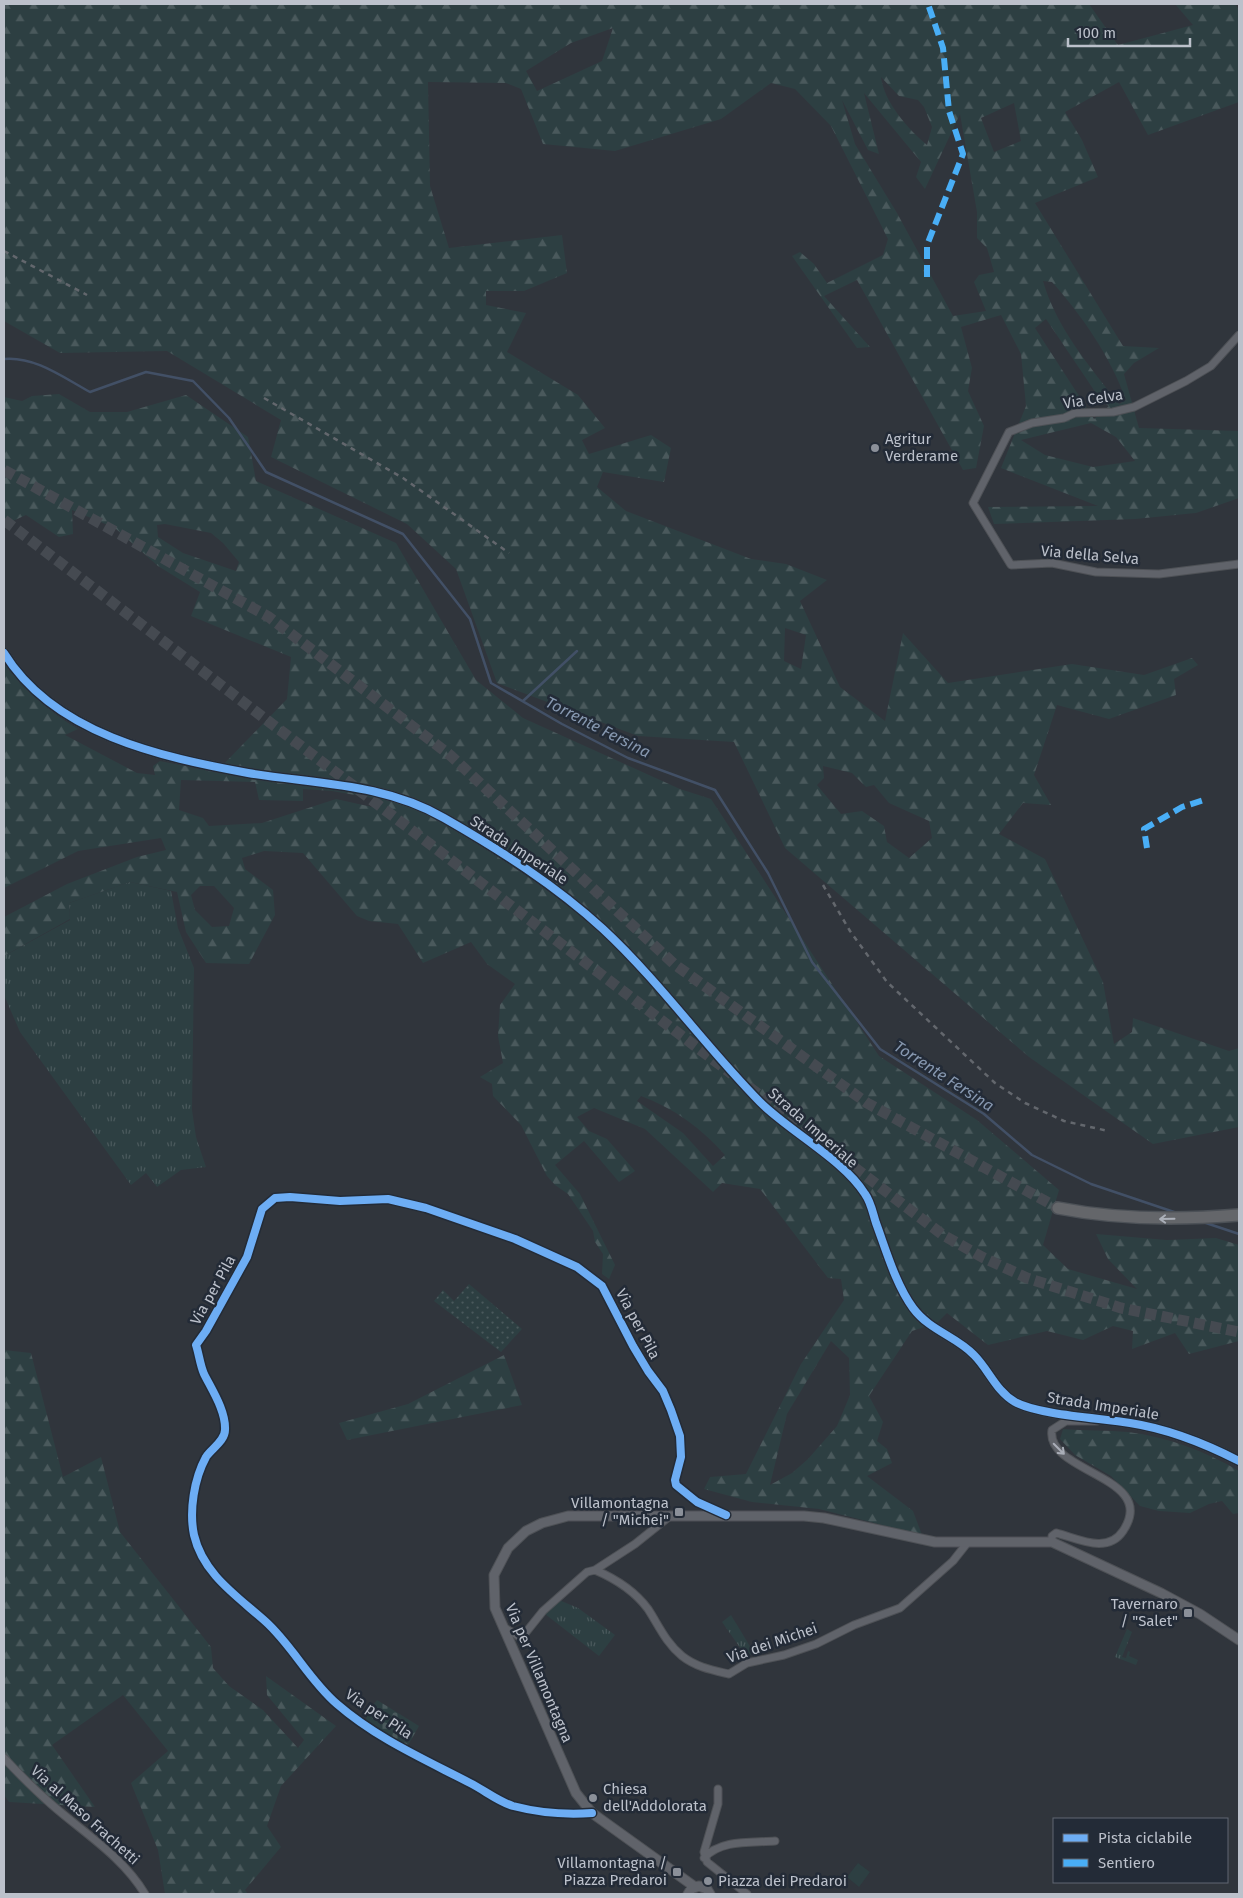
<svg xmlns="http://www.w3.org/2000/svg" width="1243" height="1898" viewBox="0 0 1243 1898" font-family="'Fira Sans',sans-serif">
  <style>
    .grass { fill: url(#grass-tufts) }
    .forest { fill: url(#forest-firs); fill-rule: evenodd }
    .cemetery { fill: url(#cemetery-stones) }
    .park { fill: url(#park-dots) }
    .pitch { fill: #2d3f42 }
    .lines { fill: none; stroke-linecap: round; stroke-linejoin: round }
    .stream { stroke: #425066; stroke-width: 2.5 }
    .trunk-tunnel { stroke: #454a51; stroke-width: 11; stroke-dasharray: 11 5.5; stroke-linecap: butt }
    .minor-casing { stroke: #4e5156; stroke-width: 9 }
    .tertiary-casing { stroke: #4e5156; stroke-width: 11 }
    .trunk-casing { stroke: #4c5157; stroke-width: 14 }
    .minor { stroke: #60636a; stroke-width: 7 }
    .tertiary { stroke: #60636a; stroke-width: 9 }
    .trunk { stroke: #64666a; stroke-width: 11 }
    .rail { stroke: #63676d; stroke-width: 2.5; stroke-dasharray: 5 5; stroke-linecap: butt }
    .quiet { stroke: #49aef6; stroke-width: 6; stroke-dasharray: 12 6; stroke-linecap: butt }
    .cycleway-casing { stroke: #232b37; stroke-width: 11 }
    .cycleway { stroke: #6dadf4; stroke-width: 8 }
    .oneway { stroke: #aaafb8 }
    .oneway2 { stroke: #aaaeb8 }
    .poi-dot { fill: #8b9099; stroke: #232b37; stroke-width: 2 }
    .labels { text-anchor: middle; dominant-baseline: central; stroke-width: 5; stroke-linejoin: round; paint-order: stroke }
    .street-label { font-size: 15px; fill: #bcc1cb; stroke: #232b37 }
    .poi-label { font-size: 15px; fill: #bcc1cb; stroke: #232b37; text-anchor: start }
    .water-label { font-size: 16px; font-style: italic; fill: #8697af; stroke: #232b37 }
  </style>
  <defs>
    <pattern id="grass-tufts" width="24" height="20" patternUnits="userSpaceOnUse" patternTransform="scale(1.25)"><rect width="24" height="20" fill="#2d3f42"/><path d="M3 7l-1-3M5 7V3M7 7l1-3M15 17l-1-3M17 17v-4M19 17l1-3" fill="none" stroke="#4a595c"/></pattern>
    <pattern id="forest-firs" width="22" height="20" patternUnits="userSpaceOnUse" patternTransform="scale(1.25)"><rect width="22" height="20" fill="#2d3f42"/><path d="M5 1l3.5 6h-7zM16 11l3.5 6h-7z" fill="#4a595c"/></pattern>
    <pattern id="cemetery-stones" width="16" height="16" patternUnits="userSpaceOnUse" patternTransform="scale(1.25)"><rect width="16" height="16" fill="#2d3f42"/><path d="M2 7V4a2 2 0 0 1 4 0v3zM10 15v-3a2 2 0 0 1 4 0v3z" fill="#4a595c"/></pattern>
    <pattern id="park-dots" width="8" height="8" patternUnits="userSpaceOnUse" patternTransform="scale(1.25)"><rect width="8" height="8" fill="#2d3f42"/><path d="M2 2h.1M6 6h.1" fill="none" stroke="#4a595c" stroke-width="1.8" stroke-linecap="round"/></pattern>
  </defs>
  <rect width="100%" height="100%" fill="#30353c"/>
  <path class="grass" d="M130 882 171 891 178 928 194 968 192 1110 196 1137 206 1167 181 1170 157 1187 146 1173 131 1185 20 1032 4 995V956L70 920 69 903Z
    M559 1600 578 1608 615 1635 599 1656 545 1614Z
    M731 1615 754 1653 733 1663 729 1656 741 1649 722 1622Z
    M1127 1629 1132 1632 1122 1657 1126 1658 1128 1651 1130 1652 1129 1656 1138 1660 1136 1665 1115 1657Z"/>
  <path class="forest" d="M4 4H1089L1118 45 1193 25 1175 4H1235L1239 10V102L1148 135 1119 82 1065 112 1082 140 1098 177 1035 203 1123 346 1159 348 1134 363 1124 374 1139 428 1239 431V498L1196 513 1135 519 994 524 988 507 1098 506 1001 468 1026 406 1021 354 1001 315 961 327 972 368 968 391 984 426 976 468 963 470 857 280 824 296 870 347 857 348 792 256 800 252 814 264 827 283 883 255 888 239 831 126 795 89 771 83 721 119 615 151 543 144 521 89 506 83 428 82 430 186 449 248 562 235 567 273 524 291H486V305L526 313 507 352 578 395 605 428 582 440 589 454 651 435 671 448 664 482 603 472 597 487 626 511 751 559 786 564 827 580 800 601 840 687 885 721 903 633 948 683 1072 664 1144 675 1192 658 1198 665 1174 679 1176 695 1109 719 1057 705 1034 775 1051 805 1023 803 999 834 1045 859 1103 982 1114 1044 1132 1032 1133 1018 1229 1051 1239 1048V1127L1153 1144 1029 1057 785 848 734 742 638 736 497 683 456 569 407 524 271 457 281 420 167 351 60 353 4 321ZM613 28 602 61 537 91 526 71 571 43ZM881 77 899 96 918 100 924 107 932 127 927 145C908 129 884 102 881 77ZM864 93 921 162 916 177 925 189 960 114 977 212V238L987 248 994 272 979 275 974 282 986 311 953 316 897 213 855 144 842 100 868 150 879 154ZM1014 103 1021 141 994 152 981 118ZM1043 281 1052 282C1083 317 1110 356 1126 400L1119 404C1090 367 1056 327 1043 281ZM1046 319 1102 402 1109 406 1094 419 1035 328ZM1091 423 1116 437 1135 461 1093 467 1045 455 1021 440ZM785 628 806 635 801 669 784 661ZM823 766 852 773 866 787 874 785 889 803 929 821 932 838 909 858 887 842 884 826 862 811 841 814 817 785 824 778Z
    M59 394 90 412H127L186 395 248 437 256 481 396 543 476 680 523 718 680 789 711 799 879 1056 977 1120 1059 1190 1043 1245 1068 1269 1137 1289 1108 1259 1096 1234 1167 1240 1216 1238 1239 1245V1341L1189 1354 1175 1333 1132 1349 1133 1331 1113 1326 1083 1340 1047 1331 988 1345 947 1313 937 1323 912 1331 869 1396 883 1422 877 1441 887 1449 892 1463 867 1476 913 1511 922 1535 819 1509 752 1502 704 1489 710 1477 746 1474 801 1364 844 1300 841 1279 828 1278 760 1189 722 1183 713 1192 645 1129 594 1108 577 1117 589 1131 607 1139 635 1171 619 1182 584 1141 555 1165 580 1194 615 1265 609 1279 602 1274 603 1254 595 1242 593 1231 568 1194 555 1185 547 1176 521 1125 493 1096 492 1084 480 1077 503 1063 498 1036 500 1005 515 984 487 964 471 942 423 963 398 924 369 921 357 916 303 853 264 851 242 858 245 869 273 890 275 915 249 964 206 963 186 932 177 892 130 882 69 903 70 919 4 956V917L67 884 137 857 166 850 161 838 78 851 4 888V664C27 689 48 712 78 729L65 735 137 773 155 775 153 766 160 761 216 772 287 699 291 657 191 616 200 592 158 566 115 528 72 510 73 534 59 537 26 515 4 525V397L22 401 32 396ZM165 524 211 533 223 543 239 562 236 571 183 553 158 537 157 525ZM181 780 255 782 259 800 303 801V789L332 791 378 799 372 807 336 799 262 823 209 826 203 818 179 810ZM200 886H214L234 908 229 926 212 927 195 910 191 895ZM641 1096C674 1108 702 1129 725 1155L713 1166 683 1133 637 1101ZM831 1341 849 1358 850 1395 837 1426 808 1459 792 1473 770 1485 787 1414Z
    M4 1350 31 1353 63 1477 101 1457 120 1532 211 1647 213 1668 229 1686 263 1710 298 1748 304 1740 267 1695 266 1676 336 1726 281 1786 267 1826 281 1847 245 1890 248 1894H165L158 1850 131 1783 168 1751 123 1695 52 1745 95 1807 9 1802 4 1795Z
    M504 1355 522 1405 347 1440 339 1423 408 1404Z
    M1063 1429C1085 1431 1107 1430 1128 1432 1168 1437 1205 1451 1239 1471V1513L1233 1514 1222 1501 1209 1504 1190 1513 1159 1511 1140 1506 1111 1476 1075 1455 1060 1439Z"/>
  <path class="cemetery" d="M377 1700 419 1726 407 1747 365 1722 369 1710Z"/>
  <path class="park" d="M469 1284 522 1329 501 1352 434 1301 443 1290 454 1301Z"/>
  <path class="pitch" d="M858 1863 870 1872 859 1887 847 1877Z"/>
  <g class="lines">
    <path class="stream" d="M4 359C35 356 64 378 90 392L146 372 193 381 229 418 266 472 403 534 470 619 491 683 562 724 628 758 715 790 768 873 812 962 880 1049 984 1114 1032 1155 1091 1184 1177 1213
      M523 701 577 651
      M1203 1222 1239 1234"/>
    <path class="trunk-tunnel" d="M4 470 269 617 450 755 674 964 867 1103 1058 1208
      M4 520 732 1074
      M749 1087 943 1235 982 1257 1027 1278 1121 1308 1239 1332"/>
    <defs>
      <path id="minor" d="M1239 335 1211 366 1186 381 1134 407 1113 412 1075 413 1064 418 1032 423 1009 432 973 503 1011 565 1052 563 1096 572 1159 574 1239 564
        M670 1516 635 1544 595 1570C616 1579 634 1590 648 1609 659 1626 666 1643 682 1656 696 1667 712 1670 729 1674L747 1663 784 1655 816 1644 854 1625 900 1608 953 1561 968 1542
        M1052 1542V1536L1056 1533C1077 1538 1107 1555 1123 1531 1160 1476 1045 1473 1052 1430L1066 1421H1097
        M503 1627 520 1637 523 1636 543 1611 587 1572 595 1570
        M4 1758C19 1774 35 1790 51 1804 84 1833 122 1856 145 1894
        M718 1789V1804L704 1852 707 1862 747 1894
        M592 1813C565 1815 540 1813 513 1806 499 1802 484 1790 470 1783 424 1759 376 1738 337 1704 309 1680 292 1645 265 1621 237 1596 203 1574 194 1535 189 1511 194 1479 206 1457 211 1449 225 1441 225 1430 226 1411 212 1390 204 1374 200 1365 199 1354 196 1345L206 1331 247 1257 262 1209 275 1198 290 1197 340 1201 388 1199 426 1208 515 1239 577 1267 602 1286 633 1346 648 1371 663 1391 671 1410 680 1436 681 1457 675 1480 676 1485 697 1502 726 1515
        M704 1858C721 1839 752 1843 775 1841"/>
      <path id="tertiary" d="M4 653C54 734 161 757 248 773 315 784 384 783 444 818 500 850 555 885 603 929 660 982 705 1046 760 1102 789 1131 844 1160 865 1194 871 1202 873 1214 876 1223 886 1250 896 1285 913 1308 930 1331 956 1336 974 1355 989 1370 996 1391 1015 1402 1039 1415 1100 1418 1130 1423 1169 1429 1204 1443 1239 1461
        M695 1887 592 1813 576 1793 495 1608 494 1575 508 1548 526 1531 542 1523 568 1516H804L824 1518 935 1542H1052L1161 1593 1200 1614 1239 1640
        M688 1894 691 1889 699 1886 707 1889 710 1894"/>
      <path id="trunk" d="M1058 1208C1119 1220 1178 1220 1239 1215"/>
    </defs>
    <use href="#minor" class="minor-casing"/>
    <use href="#tertiary" class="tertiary-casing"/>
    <use href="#trunk" class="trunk-casing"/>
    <use href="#minor" class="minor"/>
    <use href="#tertiary" class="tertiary"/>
    <use href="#trunk" class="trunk"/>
    <path class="rail" d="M4 251 87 295
      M264 398 403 478 509 553
      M823 885 850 931 887 982 995 1083 1025 1103 1064 1121 1108 1131"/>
    <path class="quiet" d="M927 277V245L963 154 949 111 943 48 928 4
      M1147 848 1144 829 1182 807 1207 799"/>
    <defs>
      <path id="cycleway" d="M4 653C54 734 161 757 248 773 315 784 384 783 444 818 500 850 555 885 603 929 660 982 705 1046 760 1102 789 1131 844 1160 865 1194 871 1202 873 1214 876 1223 886 1250 896 1285 913 1308 930 1331 956 1336 974 1355 989 1370 996 1391 1015 1402 1039 1415 1100 1418 1130 1423 1169 1429 1204 1443 1239 1461
        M592 1813C565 1815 540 1813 513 1806 499 1802 484 1790 470 1783 424 1759 376 1738 337 1704 309 1680 292 1645 265 1621 237 1596 203 1574 194 1535 189 1511 194 1479 206 1457 211 1449 225 1441 225 1430 226 1411 212 1390 204 1374 200 1365 199 1354 196 1345L206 1331 247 1257 262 1209 275 1198 290 1197 340 1201 388 1199 426 1208 515 1239 577 1267 602 1286 633 1346 648 1371 663 1391 671 1410 680 1436 681 1457 675 1480 676 1485 697 1502 726 1515"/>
    </defs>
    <use href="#cycleway" class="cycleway-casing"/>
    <use href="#cycleway" class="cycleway"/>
  </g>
  <defs><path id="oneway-shaft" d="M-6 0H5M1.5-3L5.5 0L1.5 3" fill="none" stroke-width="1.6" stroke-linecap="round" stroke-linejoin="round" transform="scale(1.25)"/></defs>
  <use class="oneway" href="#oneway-shaft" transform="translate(1167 1219) rotate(179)"/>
  <use class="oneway2" href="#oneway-shaft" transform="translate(1059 1449) rotate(45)"/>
  <g class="poi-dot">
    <circle cx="875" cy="448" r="5"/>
    <rect x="674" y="1507" width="10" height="10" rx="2.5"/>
    <rect x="1183" y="1608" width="10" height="10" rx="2.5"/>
    <circle cx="593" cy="1798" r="5"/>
    <rect x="672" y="1867" width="10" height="10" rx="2.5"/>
    <circle cx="708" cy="1881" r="5"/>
  </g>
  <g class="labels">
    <g class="street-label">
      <text transform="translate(1093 399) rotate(-9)">Via Celva</text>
      <text transform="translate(1090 555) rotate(5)">Via della Selva</text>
      <text transform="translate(519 850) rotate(33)">Strada Imperiale</text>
      <text transform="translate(813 1128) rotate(41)">Strada Imperiale</text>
      <text transform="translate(213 1290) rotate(-61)">Via per Pila</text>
      <text transform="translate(638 1324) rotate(62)">Via per Pila</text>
      <text transform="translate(1103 1406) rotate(9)">Strada Imperiale</text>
      <text transform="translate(772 1643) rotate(-19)">Via dei Michei</text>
      <text transform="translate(539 1673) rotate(67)">Via per Villamontagna</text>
      <text transform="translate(379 1714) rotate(34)">Via per Pila</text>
      <text transform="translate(85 1815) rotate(42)">Via al Maso Frachetti</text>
    </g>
    <g class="poi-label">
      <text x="885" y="439">Agritur<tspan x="885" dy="17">Verderame</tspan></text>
      <text x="669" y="1503" text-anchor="end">Villamontagna<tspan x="669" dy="17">/ "Michei"</tspan></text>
      <text x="1178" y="1604" text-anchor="end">Tavernaro<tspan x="1178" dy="17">/ "Salet"</tspan></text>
      <text x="603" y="1789">Chiesa<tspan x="603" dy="17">dell'Addolorata</tspan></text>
      <text x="667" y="1863" text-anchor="end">Villamontagna /<tspan x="667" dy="17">Piazza Predaroi</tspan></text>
      <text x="718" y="1881">Piazza dei Predaroi</text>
    </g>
    <g class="water-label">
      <text transform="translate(598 727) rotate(27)">Torrente Fersina</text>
      <text transform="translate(944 1076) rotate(33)">Torrente Fersina</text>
    </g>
  </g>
  <rect width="1243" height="1898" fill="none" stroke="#bcc1cb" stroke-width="10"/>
  <rect x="1053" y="1818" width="175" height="65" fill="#232b37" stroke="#606772"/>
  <rect x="1063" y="1834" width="25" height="8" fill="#6dadf4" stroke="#606772"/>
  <text x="1098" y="1843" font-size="15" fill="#bcc1cb">Pista ciclabile</text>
  <rect x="1063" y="1859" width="25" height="8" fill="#49aef6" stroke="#606772"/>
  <text x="1098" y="1868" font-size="15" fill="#bcc1cb">Sentiero</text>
  <path d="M1068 38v8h122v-8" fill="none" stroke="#bcc1cb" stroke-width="2.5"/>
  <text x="1076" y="38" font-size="15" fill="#bcc1cb" stroke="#232b37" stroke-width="4" paint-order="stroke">100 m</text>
</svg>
